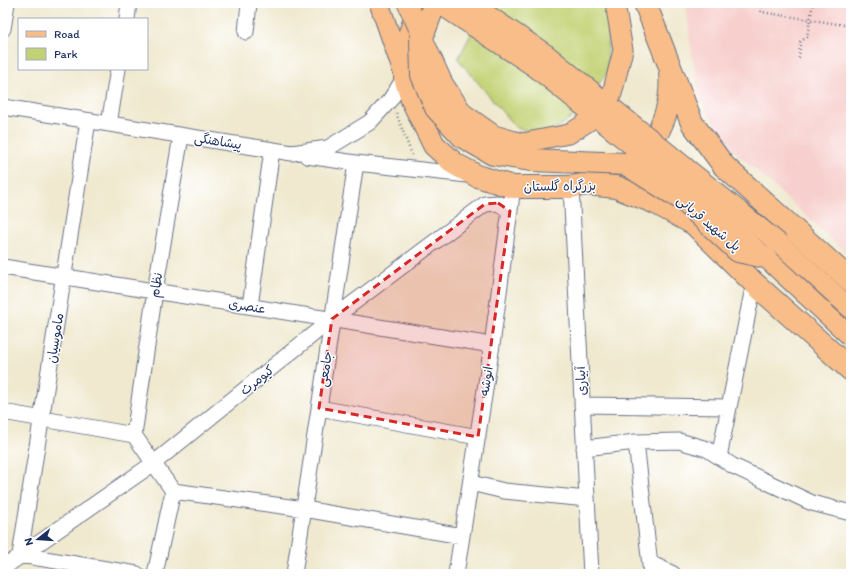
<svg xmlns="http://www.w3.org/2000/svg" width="854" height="577" viewBox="0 0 854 577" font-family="Itim,'Playpen Sans Arabic',sans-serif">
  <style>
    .built { fill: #f7d0ce }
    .green { fill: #c2d173; stroke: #6e8068 }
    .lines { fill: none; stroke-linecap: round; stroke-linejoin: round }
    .minor-casing { stroke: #667086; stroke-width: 17 }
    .major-casing { stroke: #667086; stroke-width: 21 }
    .highway-casing { stroke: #667086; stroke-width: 24 }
    .path { stroke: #667086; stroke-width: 2.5; stroke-dasharray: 1 3; stroke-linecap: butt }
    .minor { stroke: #fff; stroke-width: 15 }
    .major { stroke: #f8bd88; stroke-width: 19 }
    .highway { stroke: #f8bd88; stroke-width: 22 }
    .major-bridge-casing { stroke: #667086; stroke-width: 21; stroke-linecap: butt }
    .highway-bridge-casing { stroke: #667086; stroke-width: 24; stroke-linecap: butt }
    .major-bridge { stroke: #f8bd88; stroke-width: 19 }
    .highway-bridge { stroke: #f8bd88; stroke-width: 22 }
    .marked { fill: #d62828; fill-opacity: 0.2; stroke: #d62828; stroke-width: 3; stroke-dasharray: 8 5; stroke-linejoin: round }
    .labels { text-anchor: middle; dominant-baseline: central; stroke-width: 3; stroke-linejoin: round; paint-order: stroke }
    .street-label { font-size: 13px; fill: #1b2f5e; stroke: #fff }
  </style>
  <rect width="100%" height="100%" fill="#fff"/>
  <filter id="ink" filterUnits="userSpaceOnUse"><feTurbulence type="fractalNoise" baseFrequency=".025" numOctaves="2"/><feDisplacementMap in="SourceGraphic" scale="8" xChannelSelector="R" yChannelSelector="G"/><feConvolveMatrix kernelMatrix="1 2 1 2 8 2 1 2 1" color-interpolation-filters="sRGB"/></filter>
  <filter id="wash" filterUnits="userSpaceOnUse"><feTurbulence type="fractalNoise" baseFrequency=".012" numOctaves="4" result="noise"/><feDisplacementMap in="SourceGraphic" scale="16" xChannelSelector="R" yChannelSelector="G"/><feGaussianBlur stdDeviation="0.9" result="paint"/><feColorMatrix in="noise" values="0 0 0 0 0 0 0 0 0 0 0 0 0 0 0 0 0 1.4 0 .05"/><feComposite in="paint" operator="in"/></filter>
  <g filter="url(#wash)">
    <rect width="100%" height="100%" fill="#f0e9cf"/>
    <path class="built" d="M686 3H851V257L727 144 700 99 690 42Z"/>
    <path class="green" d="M487 3H603L609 14 607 73 573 117 546 135 516 128 458 59Z"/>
  </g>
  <g filter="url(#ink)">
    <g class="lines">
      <defs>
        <path id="minor" d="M127 19 129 3
          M3 29 7 3
          M246 32 249 3
          M3 107 292 153 328 148 370 122 390 100 405 77
          M109 124 118 69
          M307 156 356 163 468 175
          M571 187 591 574
          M3 267 492 345
          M250 306 272 150
          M582 405 729 407
          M319 408 478 437
          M3 412 134 435 173 491 155 574
          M134 435 155 291 181 136
          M636 442 651 574
          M584 448 636 442 679 441 707 449 733 466 812 503 851 513
          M719 457 754 283
          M471 483 504 491 587 499
          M173 491 304 509 462 536
          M20 555 88 121
          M20 555 137 574
          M650 563 673 574
          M3 568 154 463 332 319 485 204 498 203 510 211
          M294 574 356 163
          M456 574 492 345 513 187"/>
        <path id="major" d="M379 3 404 75
          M780 244 851 309
          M765 257 851 337"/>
        <path id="highway" d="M421 3 408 38 405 77 412 100 434 145 455 164 477 176 513 187H571L587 184 616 187 656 203 694 224 754 283 851 370
          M645 3 692 123 724 166 851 281
          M640 156C661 135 673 104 670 74"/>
      </defs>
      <use href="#minor" class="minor-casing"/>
      <use href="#major" class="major-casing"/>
      <use href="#highway" class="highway-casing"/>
      <path class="path" d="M762 3 761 12 851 26
        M799 58 800 42 807 37 813 3
        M396 113 412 155"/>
      <use href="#minor" class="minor"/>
      <use href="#major" class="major"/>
      <use href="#highway" class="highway"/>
      <defs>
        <path id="major-bridge" d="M407 3 443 83 463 113 494 135 522 143 569 134 589 121 612 94 623 50 615 3
          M438 3 536 68 693 195 765 257
          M470 3 546 54 780 244"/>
        <path id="highway-bridge" d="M439 3 433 8 421 40 422 75 436 108 463 137 493 154 531 160 626 164 683 200 738 251 765 257"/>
      </defs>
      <use href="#major-bridge" class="major-bridge-casing"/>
      <use href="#highway-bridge" class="highway-bridge-casing"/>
      <use href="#major-bridge" class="major-bridge"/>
      <use href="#highway-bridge" class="highway-bridge"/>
    </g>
  </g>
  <path class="marked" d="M498 203 510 211 478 437 319 408 332 319 485 204Z"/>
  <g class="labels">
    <g class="street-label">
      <text transform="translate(218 141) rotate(9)">پیشاهنگی</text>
      <text transform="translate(560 186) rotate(-1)">بزرگراه گلستان</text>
      <text transform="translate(709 223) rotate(40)">پل شهید قربانی</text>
      <text transform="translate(156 285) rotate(-81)">نظام</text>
      <text transform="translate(247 306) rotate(9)">عنصری</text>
      <text transform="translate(55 338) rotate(-81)">ماموسیان</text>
      <text transform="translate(325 369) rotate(-81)">جامعی</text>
      <text transform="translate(257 380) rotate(-39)">کیومرث</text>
      <text transform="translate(486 381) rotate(-81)">انوشه</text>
      <text transform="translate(581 381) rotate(-93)">آبیاری</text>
    </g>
  </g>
  <rect width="854" height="577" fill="none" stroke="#fff" stroke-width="16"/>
  <rect x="18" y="18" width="130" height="52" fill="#ffffff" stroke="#a4acbf"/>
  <rect x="26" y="31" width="20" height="6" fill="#f8bd88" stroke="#a4acbf"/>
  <text x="54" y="38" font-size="12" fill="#1b2f5e">Road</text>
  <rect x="26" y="48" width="20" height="12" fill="#c2d173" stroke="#a4acbf"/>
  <text x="54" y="58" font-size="12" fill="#1b2f5e">Park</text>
  <g transform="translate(38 539) rotate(253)" stroke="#ffffff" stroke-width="3" paint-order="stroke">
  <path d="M0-3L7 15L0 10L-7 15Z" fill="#1b2f5e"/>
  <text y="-6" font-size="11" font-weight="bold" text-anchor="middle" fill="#1b2f5e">N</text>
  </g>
</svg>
